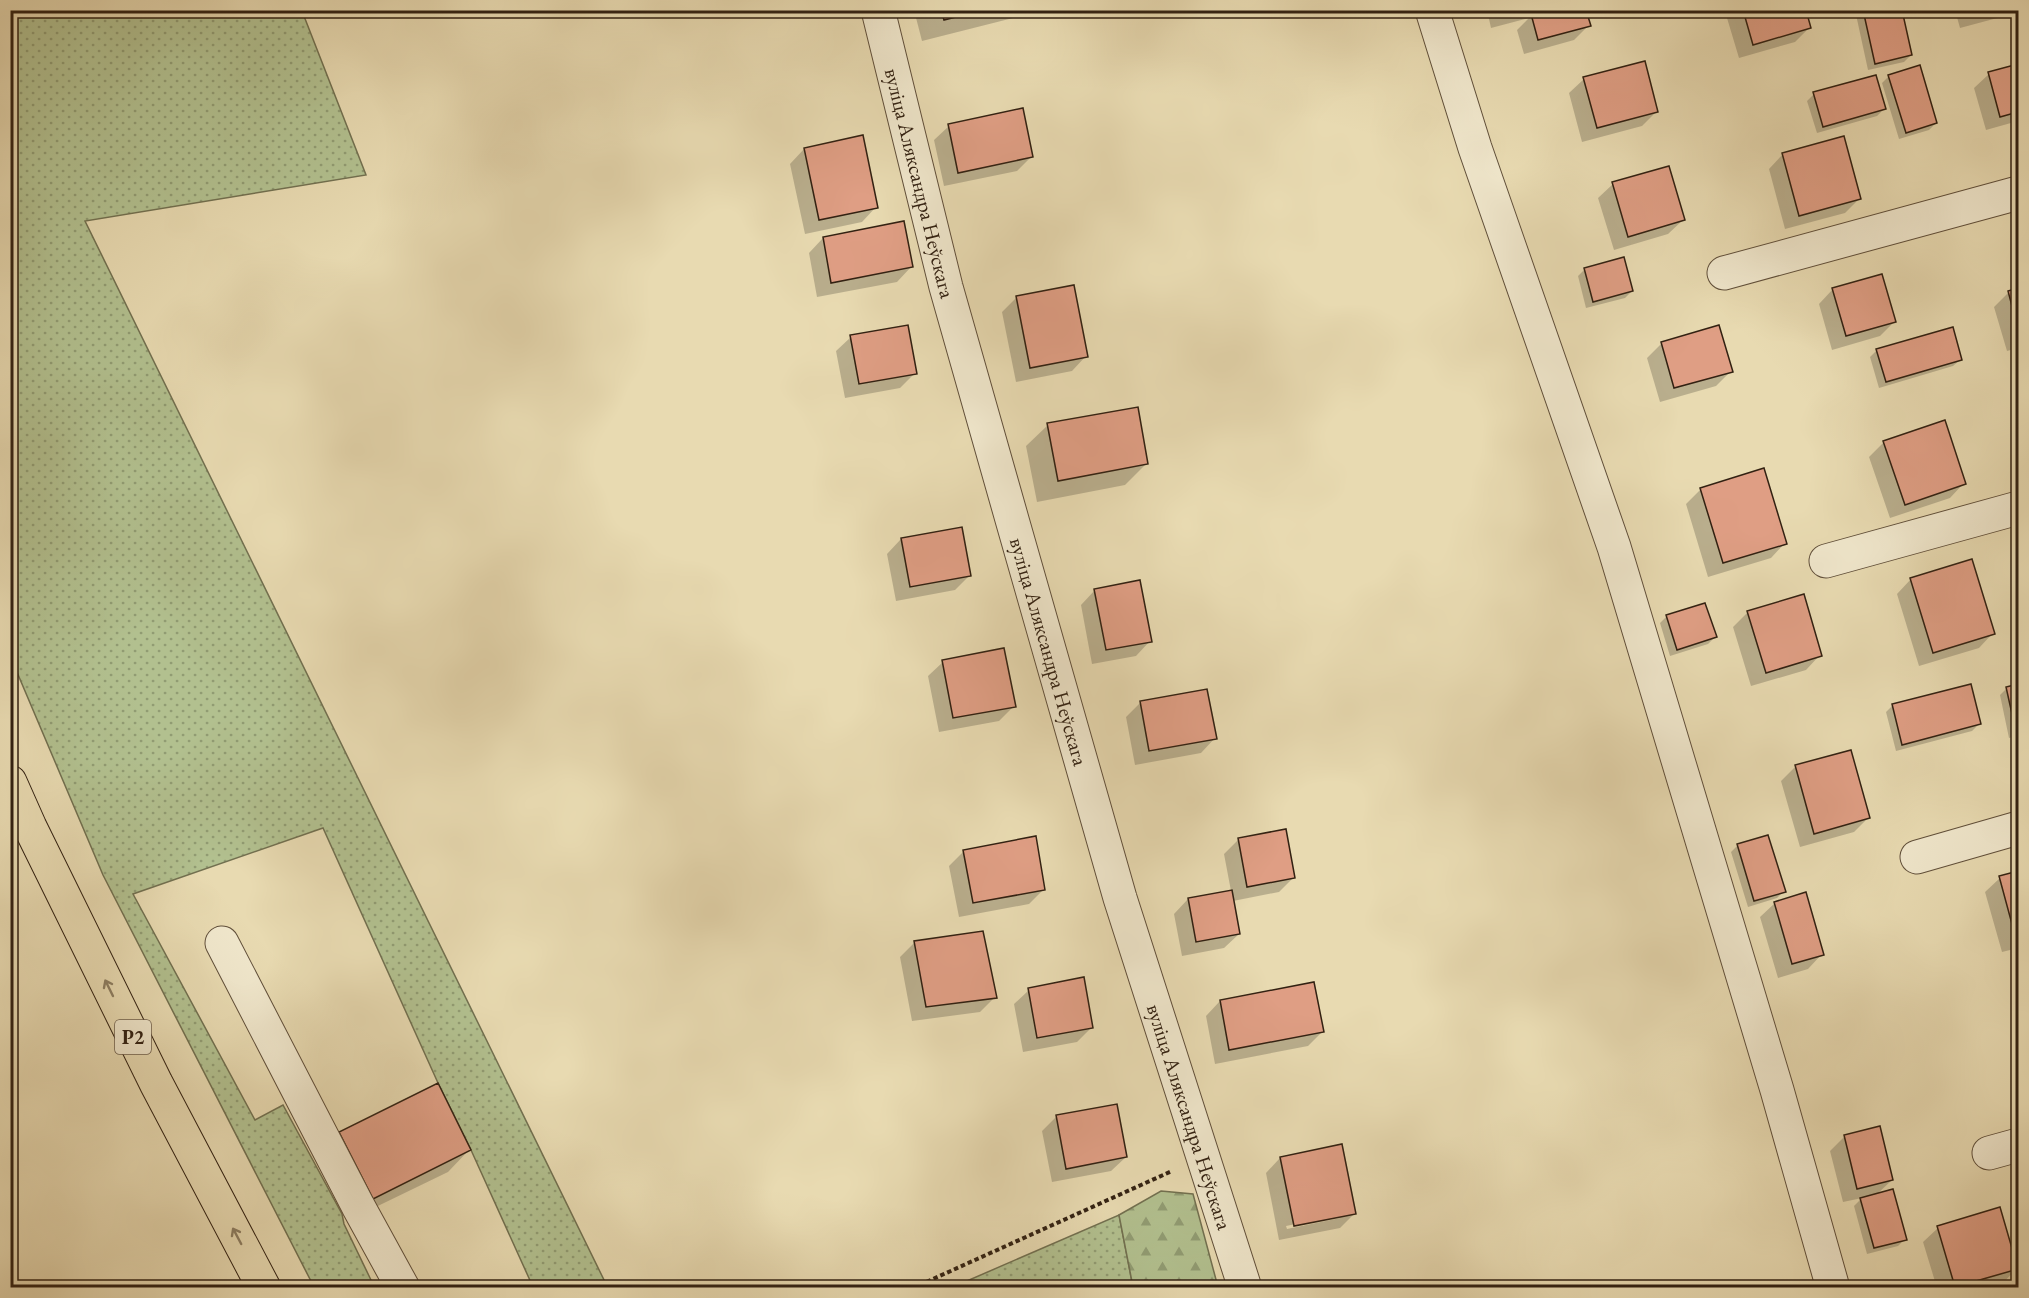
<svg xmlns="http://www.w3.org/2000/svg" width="2029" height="1298" viewBox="0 0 2029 1298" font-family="'EB Garamond',serif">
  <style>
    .grass { fill: url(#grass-dots); stroke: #727050; stroke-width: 1.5 }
    .forest { fill: url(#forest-firs); stroke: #727050; stroke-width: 1.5 }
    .shadow { fill: #0003; fill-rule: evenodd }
    .building { fill: #df9e84; stroke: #322112; stroke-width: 1.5 }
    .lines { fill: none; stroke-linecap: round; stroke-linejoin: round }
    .minor-casing { stroke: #604f3a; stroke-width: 35 }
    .highway-casing { stroke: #322112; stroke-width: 35 }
    .path { stroke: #322112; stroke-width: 4; stroke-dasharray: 4.5 3; stroke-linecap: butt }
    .minor { stroke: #f0e7cc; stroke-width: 33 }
    .highway { stroke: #e8dab1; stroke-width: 33 }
    .oneway { stroke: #8d7e62 }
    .labels { text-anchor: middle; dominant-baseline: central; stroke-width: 6; stroke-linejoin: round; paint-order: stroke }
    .shield { fill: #f0e7cc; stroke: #6b5c4a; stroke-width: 1.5 }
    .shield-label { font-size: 20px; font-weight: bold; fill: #322112 }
    .street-label { font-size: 21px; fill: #322112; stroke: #f0e7cc }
  </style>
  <defs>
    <pattern id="grass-dots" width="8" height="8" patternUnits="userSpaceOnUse" patternTransform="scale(1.5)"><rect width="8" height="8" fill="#b2c08f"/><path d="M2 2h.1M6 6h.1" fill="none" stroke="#919c73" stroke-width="1.8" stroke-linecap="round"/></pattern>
    <pattern id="forest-firs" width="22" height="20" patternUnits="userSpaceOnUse" patternTransform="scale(1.5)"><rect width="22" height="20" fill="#b2c08f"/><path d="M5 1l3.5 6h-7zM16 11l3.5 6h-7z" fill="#919c73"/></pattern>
  </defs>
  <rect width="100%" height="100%" fill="#e8dab1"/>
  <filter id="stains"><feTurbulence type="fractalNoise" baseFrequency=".00333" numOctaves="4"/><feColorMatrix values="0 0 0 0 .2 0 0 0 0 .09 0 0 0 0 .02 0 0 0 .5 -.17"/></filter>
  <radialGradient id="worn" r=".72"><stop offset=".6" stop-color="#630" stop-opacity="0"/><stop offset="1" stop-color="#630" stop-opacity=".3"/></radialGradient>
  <path class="grass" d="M10 11H302L366 175 85 221 606 1284 584 1288 533 1287 471 1150 438 1083 323 828 133 894 255 1120 283 1105 342 1214 344 1224 371 1280 370 1287H314L103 875 11 658Z
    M1119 1215 1133 1287H953Z"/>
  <path class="forest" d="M1161 1191 1193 1194 1218 1287H1133L1119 1215Z"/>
  <path class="shadow" d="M777 10H798L778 15Z
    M914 10H1045L922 41Z
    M1487 10H1585L1589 25 1574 40 1524 54 1517 30 1529 18 1491 28Z
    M1734 10H1804L1809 28 1795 42 1739 58 1727 18Z
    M1855 10H1900L1911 55 1904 62 1868 70Z
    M1955 10H2018V11L2016 13 1960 28Z
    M2018 66V121L1986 130 1974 88 1989 74Z
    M1889 76 1936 123 1929 130 1899 139 1882 83Z
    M1584 79 1657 111 1642 126 1582 142 1569 93Z
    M1814 94 1884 109 1877 116 1817 133 1807 101Z
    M949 126 1032 156 1017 171 944 186 934 140Z
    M804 149 876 207 862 222 805 234 790 164Z
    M1783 154 1859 199 1845 213 1785 229 1769 169Z
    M1613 184 1683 220 1668 234 1614 250 1598 198Z
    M823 238 911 267 897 282 817 297 809 253Z
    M1585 269 1632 291 1625 298 1586 308 1578 276Z
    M1833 289 1894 322 1880 336 1832 350 1819 304Z
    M2018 290V348L2007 351 1994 307 2008 293Z
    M1017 297 1086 356 1072 371 1016 382 1002 312Z
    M851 337 915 373 900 388 845 398 836 351Z
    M1662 343 1731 371 1716 386 1660 402 1647 358Z
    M1877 350 1960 360 1953 366 1879 388 1870 357Z
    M1048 425 1147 463 1125 485 1037 502 1026 446Z
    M1884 442 1964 483 1950 498 1890 518 1869 457Z
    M1701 489 1785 543 1771 558 1708 577 1686 504Z
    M961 528 970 575 955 590 896 601 887 554 901 539Z
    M1911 579 1993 633 1979 648 1919 666 1897 594Z
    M1095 590 1150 641 1136 656 1092 664 1081 605Z
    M1748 612 1820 655 1806 670 1751 686 1733 627Z
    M1667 616 1715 637 1708 644 1670 656 1660 623Z
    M943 662 1014 706 999 721 939 732 928 676Z
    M2018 686V736L2009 738 2000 695 2007 688Z
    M1140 703 1215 738 1201 753 1135 765 1126 717Z
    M1893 705 1979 724 1972 731 1896 751 1886 712Z
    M1796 766 1868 818 1854 832 1800 847 1781 781Z
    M1284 831 1293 878 1279 892 1233 901 1239 934 1224 948 1182 956 1174 914 1188 899 1231 891 1224 854 1238 840Z
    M1738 845 1784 891 1777 898 1748 907 1731 852Z
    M963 852 1044 889 1029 904 959 917 949 866Z
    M2018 872V948L2002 952 1985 892 2000 878Z
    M1775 903 1822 954 1808 969 1778 978 1760 917Z
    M915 942 995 997 980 1012 912 1021 900 957Z
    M1029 990 1092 1027 1077 1042 1023 1052 1014 1004Z
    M1220 1001 1322 1032 1308 1046 1215 1064 1206 1016Z
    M1057 1116 1126 1157 1111 1171 1052 1182 1042 1131Z
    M340 1133 469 1150 448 1172 351 1219 319 1155Z
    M1845 1136 1892 1180 1876 1195 1905 1239 1898 1246 1867 1254 1854 1206 1862 1198 1843 1202 1830 1151Z
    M1280 1158 1355 1213 1340 1228 1279 1240 1266 1173ZM1340 1215V1218L1287 1229 1286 1226Z
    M1938 1228 2017 1268 2003 1283 1986 1288H1937L1923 1242Z"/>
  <path class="building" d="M941 10H983L944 20Z
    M1543 10H1586L1591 26 1538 40 1531 14Z
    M1743 10H1806L1811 28 1753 45Z
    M1863 10H1902L1912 55 1875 64Z
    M1645 61 1658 112 1597 128 1583 77Z
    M2018 64V112L2000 117 1988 72Z
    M1920 65 1937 123 1906 133 1888 75Z
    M1876 75 1886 109 1823 127 1813 92Z
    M1023 108 1033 157 958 173 948 124Z
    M863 135 878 208 819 220 804 148Z
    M1844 136 1861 199 1799 216 1782 153Z
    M1669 166 1685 220 1628 237 1612 182Z
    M904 221 913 267 831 283 823 237Z
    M1624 257 1633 291 1593 302 1584 268Z
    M1882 274 1896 322 1846 336 1832 288Z
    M1074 285 1088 357 1030 368 1016 296Z
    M2018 288V329L2008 291Z
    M908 325 917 374 859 384 850 335Z
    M1719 325 1733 372 1674 388 1661 342Z
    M1953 327 1962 360 1886 382 1876 349Z
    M1138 407 1148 464 1058 481 1047 423Z
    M1945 420 1966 484 1905 505 1883 441Z
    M1764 468 1787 544 1723 563 1700 488Z
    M962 527 971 576 910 587 901 538Z
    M1972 559 1995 634 1933 653 1910 578Z
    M1140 580 1152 642 1106 650 1094 589Z
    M1804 594 1822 656 1766 673 1747 611Z
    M1705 603 1717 637 1677 650 1666 615Z
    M1004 648 1016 707 953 718 942 660Z
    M1971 684 1981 724 1902 745 1892 704Z
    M2018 684V732H2016L2006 687Z
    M1207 689 1217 739 1149 751 1140 701Z
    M1851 750 1870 818 1814 834 1795 765Z
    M1286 829 1295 878 1247 887 1238 838Z
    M1768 835 1786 892 1754 901 1737 844Z
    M1036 836 1045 890 973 903 963 850Z
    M2018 871V938L2016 939 1999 876Z
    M1232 890 1240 934 1196 942 1188 898Z
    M1806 892 1824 955 1792 964 1774 902Z
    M983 931 997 998 926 1007 914 941Z
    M1084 977 1093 1028 1037 1038 1028 988Z
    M1314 982 1324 1032 1229 1050 1220 1000Z
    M438 1083 471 1150 373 1199 339 1132Z
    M1117 1104 1127 1157 1066 1169 1056 1115Z
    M1880 1126 1893 1180 1857 1189 1844 1135Z
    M1342 1144 1356 1214 1294 1226 1280 1157Z
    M1893 1189 1907 1240 1874 1248 1860 1198Z
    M2000 1207 2018 1269 1955 1287 1937 1226Z"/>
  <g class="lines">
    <defs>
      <g id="minor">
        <path id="s1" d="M878 10 946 287 1013 523 1120 898 1245 1288"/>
        <path d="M1432 10 1475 148 1614 547 1777 1090 1833 1288"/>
        <path d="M1724 273 2018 193"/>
        <path d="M1826 561 2018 508"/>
        <path d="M1917 857 2018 828"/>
        <path d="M222 943 358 1206 403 1288"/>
        <path d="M1989 1153 2018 1145"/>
      </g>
      <path id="highway" d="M10 782 30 827 156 1083 264 1288"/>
    </defs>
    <use href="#minor" class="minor-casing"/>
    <use href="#highway" class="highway-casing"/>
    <path class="path" d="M913 1288 1172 1171"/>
    <use href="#minor" class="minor"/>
    <use href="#highway" class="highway"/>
  </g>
  <defs><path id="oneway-shaft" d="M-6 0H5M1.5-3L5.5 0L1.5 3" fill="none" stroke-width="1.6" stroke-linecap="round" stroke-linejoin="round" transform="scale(1.5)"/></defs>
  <g class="oneway">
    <use href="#oneway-shaft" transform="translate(109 988) rotate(-116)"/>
    <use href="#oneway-shaft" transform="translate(237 1236) rotate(-118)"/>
  </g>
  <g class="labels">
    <rect class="shield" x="115" y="1020" width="36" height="34" rx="4.5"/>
    <g class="shield-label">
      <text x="133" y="1037">Р2</text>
    </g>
    <g class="street-label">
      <text stroke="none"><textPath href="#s1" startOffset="178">вуліца Аляксандра Неўскага</textPath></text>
      <text stroke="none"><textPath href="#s1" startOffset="664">вуліца Аляксандра Неўскага</textPath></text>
      <text stroke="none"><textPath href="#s1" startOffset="1150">вуліца Аляксандра Неўскага</textPath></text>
    </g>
  </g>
  <rect width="2029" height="1298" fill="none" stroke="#e8dab1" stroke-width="36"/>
  <rect x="12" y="12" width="2005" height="1274" fill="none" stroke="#322112" stroke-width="3"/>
  <rect x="18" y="18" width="1993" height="1262" fill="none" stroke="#322112" stroke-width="1.5"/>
  <rect width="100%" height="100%" filter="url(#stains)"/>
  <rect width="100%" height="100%" fill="url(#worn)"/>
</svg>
